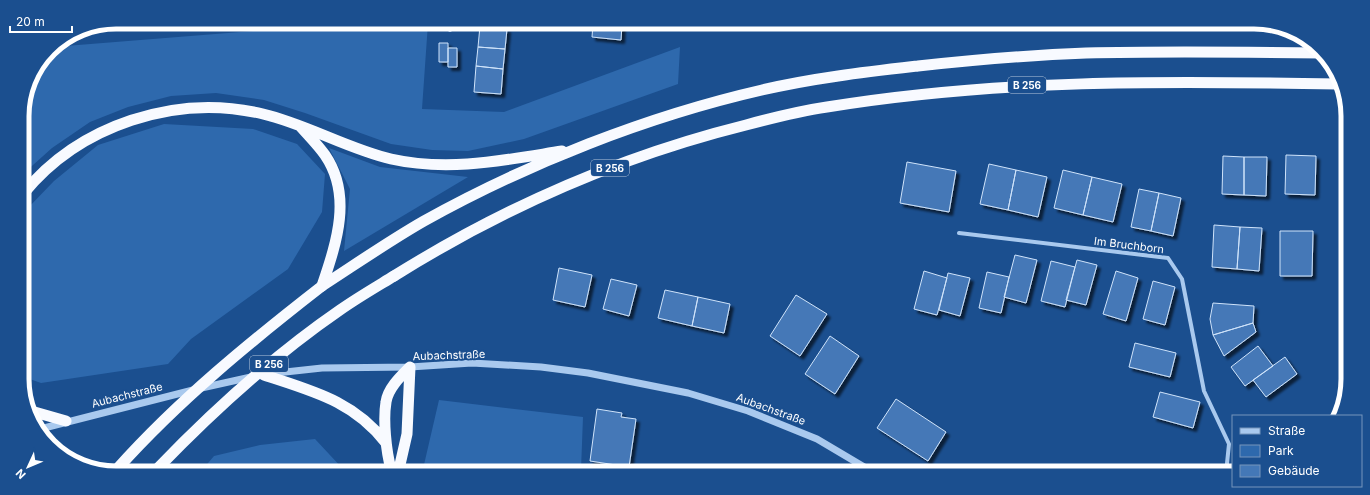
<svg xmlns="http://www.w3.org/2000/svg" width="1370" height="495" viewBox="0 0 1370 495" font-family="Inter,sans-serif">
  <style>
    .green { fill: #2e69ad }
    .building { fill: #4478b7; stroke: #cfe3fa; filter: url(#shadow) }
    .lines { fill: none; stroke-linecap: round; stroke-linejoin: round }
    .minor { stroke: #a9c9ee; stroke-width: 4 }
    .tertiary { stroke: #a9c9ee; stroke-width: 7 }
    .trunk { stroke: #f8faff; stroke-width: 11 }
    .trunk-bridge { stroke: #f8faff; stroke-width: 11 }
    .labels { text-anchor: middle; dominant-baseline: central; stroke-width: 4; stroke-linejoin: round; paint-order: stroke }
    .shield { fill: #1b4f8f; stroke: #bbcadd; stroke-width: 1 }
    .shield-label { font-size: 10px; font-weight: bold; fill: #fff }
    .street-label { font-size: 11px; fill: #fff; stroke: #1b4f8f }
    .rim { fill: none; stroke: #fff; stroke-width: 5 }
  </style>
  <defs>
    <filter id="shadow"><feDropShadow dx="3.5" dy="3.5" stdDeviation="1" flood-color="#0009"/></filter>
  </defs>
  <rect width="100%" height="100%" fill="#1b4f8f"/>
  <path class="green" d="M355 23H428L422 109 504 112 680 47 678 84 524 139 468 151 432 150 391 144 305 113 264 100 216 93 171 96 128 107 90 122 52 148 23 174 22 110 32 75 53 47Z
    M164 124 253 129 297 144 325 174 322 212 288 269 191 339 168 364 41 383 24 377 23 217 27 209 54 181 98 145Z
    M329 148 380 167 468 177 344 251 350 189Z
    M439 400 583 417 581 470 423 469Z
    M315 439 343 469H203L214 456 260 445Z"/>
  <path class="building" d="M474 24H502V28L474 26Z
    M593 24H622L621 40 592 37Z
    M480 26 507 29 505 49 478 47Z
    M439 43H448V62H439Z
    M478 47 505 49 503 69 476 66Z
    M448 48H457V67H448Z
    M476 66 503 69 501 94 474 92Z
    M1286 155 1316 156 1315 195 1285 194Z
    M1223 156 1244 157V195L1222 194Z
    M1244 157H1267L1266 196 1244 195Z
    M907 162 956 171 949 212 900 203Z
    M989 164 1016 170 1008 210 980 204Z
    M1016 170 1047 177 1038 217 1008 210Z
    M1063 170 1092 177 1083 215 1054 208Z
    M1092 177 1122 184 1113 222 1083 215Z
    M1139 189 1159 193 1151 231 1131 227Z
    M1159 193 1181 198 1173 236 1151 231Z
    M1214 225 1240 227 1237 269 1212 267Z
    M1240 227 1262 228 1259 271 1237 269Z
    M1280 231H1313L1312 276H1280Z
    M1015 255 1037 260 1026 303 1004 297Z
    M1077 260 1097 265 1086 305 1066 300Z
    M1051 261 1075 267 1065 307 1041 301Z
    M559 268 592 275 585 307 553 300Z
    M924 271 947 278 937 315 914 309Z
    M1116 271 1138 278 1126 321 1103 314Z
    M987 272 1009 277 1001 313 979 308Z
    M948 273 970 278 960 316 939 310Z
    M611 279 637 285 629 316 603 309Z
    M1153 281 1175 287 1165 325 1143 319Z
    M665 290 698 297 692 326 658 318Z
    M796 295 827 314 800 356 770 336Z
    M698 297 730 304 724 333 692 326Z
    M1213 303 1254 306 1253 323 1213 335 1210 319Z
    M1253 323 1256 332 1224 356 1213 335Z
    M830 336 859 356 835 394 805 374Z
    M1135 343 1176 353 1170 377 1129 367Z
    M1258 346 1273 366 1245 386 1231 367Z
    M1285 357 1297 374 1266 397 1253 380Z
    M1160 392 1200 402 1193 428 1153 417Z
    M896 399 946 432 928 461 877 428Z
    M597 409 622 413 621 417 636 419 629 467 590 461Z"/>
  <g class="lines">
    <path class="minor" d="M450 30V23
      M959 233 1168 258 1182 279 1204 391 1229 444 1226 473"/>
    <path class="tertiary" d="M267 374 322 368 410 367 472 363 541 367 588 373 688 393 748 411 817 439 871 471
      M40 429 197 389 251 377"/>
    <path class="trunk" d="M301 127C309 136 318 145 325 155 353 196 336 244 322 286
      M23 194C79 125 176 93 263 114 306 124 348 149 391 159 449 172 505 160 562 151
      M394 276C503 208 621 156 746 125 772 118 800 111 827 107 999 79 1165 81 1338 84
      M322 286C356 264 389 241 424 221 526 164 648 116 762 90 813 78 866 72 918 66 974 60 1030 55 1086 53 1165 51 1244 52 1323 53
      M264 375C312 391 354 401 386 443
      M31 411 66 421
      M391 469C386 451 383 420 386 402 388 388 401 376 410 367
      M399 469 407 434 410 367"/>
    <path class="trunk-bridge" d="M118 468C179 400 250 342 322 286
      M158 468C214 410 273 356 340 310 357 298 376 287 394 276"/>
  </g>
  <g class="labels">
    <g class="shield">
      <rect x="1008" y="77" width="38" height="16" rx="3"/>
      <rect x="591" y="160" width="38" height="16" rx="3"/>
      <rect x="250" y="356" width="38" height="16" rx="3"/>
    </g>
    <g class="shield-label">
      <text x="1027" y="85">B 256</text>
      <text x="610" y="168">B 256</text>
      <text x="269" y="364">B 256</text>
    </g>
    <g class="street-label">
      <text transform="translate(1129 245) rotate(7)">Im Bruchborn</text>
      <text transform="translate(449 355) rotate(-2)">Aubachstraße</text>
      <text transform="translate(127 395) rotate(-14)">Aubachstraße</text>
      <text transform="translate(771 409) rotate(20)">Aubachstraße</text>
    </g>
  </g>
  <path d="M0 0H1370V495H0ZM116 29H1254A87 87 0 0 1 1341 116V379A87 87 0 0 1 1254 466H116A87 87 0 0 1 29 379V116A87 87 0 0 1 116 29Z" fill="#1b4f8f" fill-rule="evenodd"/>
  <path class="rim" d="M116 29H1254A87 87 0 0 1 1341 116V379A87 87 0 0 1 1254 466H116A87 87 0 0 1 29 379V116A87 87 0 0 1 116 29Z"/>
  <rect x="1232" y="415" width="130" height="72" fill="#1b4f8f" stroke="#7695bc"/>
  <rect x="1240" y="428" width="20" height="6" fill="#a9c9ee" stroke="#7695bc"/>
  <text x="1268" y="435" font-size="12" fill="#ffffff">Straße</text>
  <rect x="1240" y="445" width="20" height="12" fill="#2e69ad" stroke="#7695bc"/>
  <text x="1268" y="455" font-size="12" fill="#ffffff">Park</text>
  <rect x="1240" y="465" width="20" height="12" fill="#4478b7" stroke="#7695bc"/>
  <text x="1268" y="475" font-size="12" fill="#ffffff">Gebäude</text>
  <g transform="translate(28 467) rotate(226)" stroke="#1b4f8f" stroke-width="3" paint-order="stroke">
  <path d="M0-3L7 15L0 10L-7 15Z" fill="#ffffff"/>
  <text y="-6" font-size="11" font-weight="bold" text-anchor="middle" fill="#ffffff">N</text>
  </g>
  <path d="M10 26v6h62v-6" fill="none" stroke="#ffffff" stroke-width="2"/>
  <text x="16" y="26" font-size="12" fill="#ffffff" stroke="#1b4f8f" stroke-width="3" paint-order="stroke">20 m</text>
</svg>
